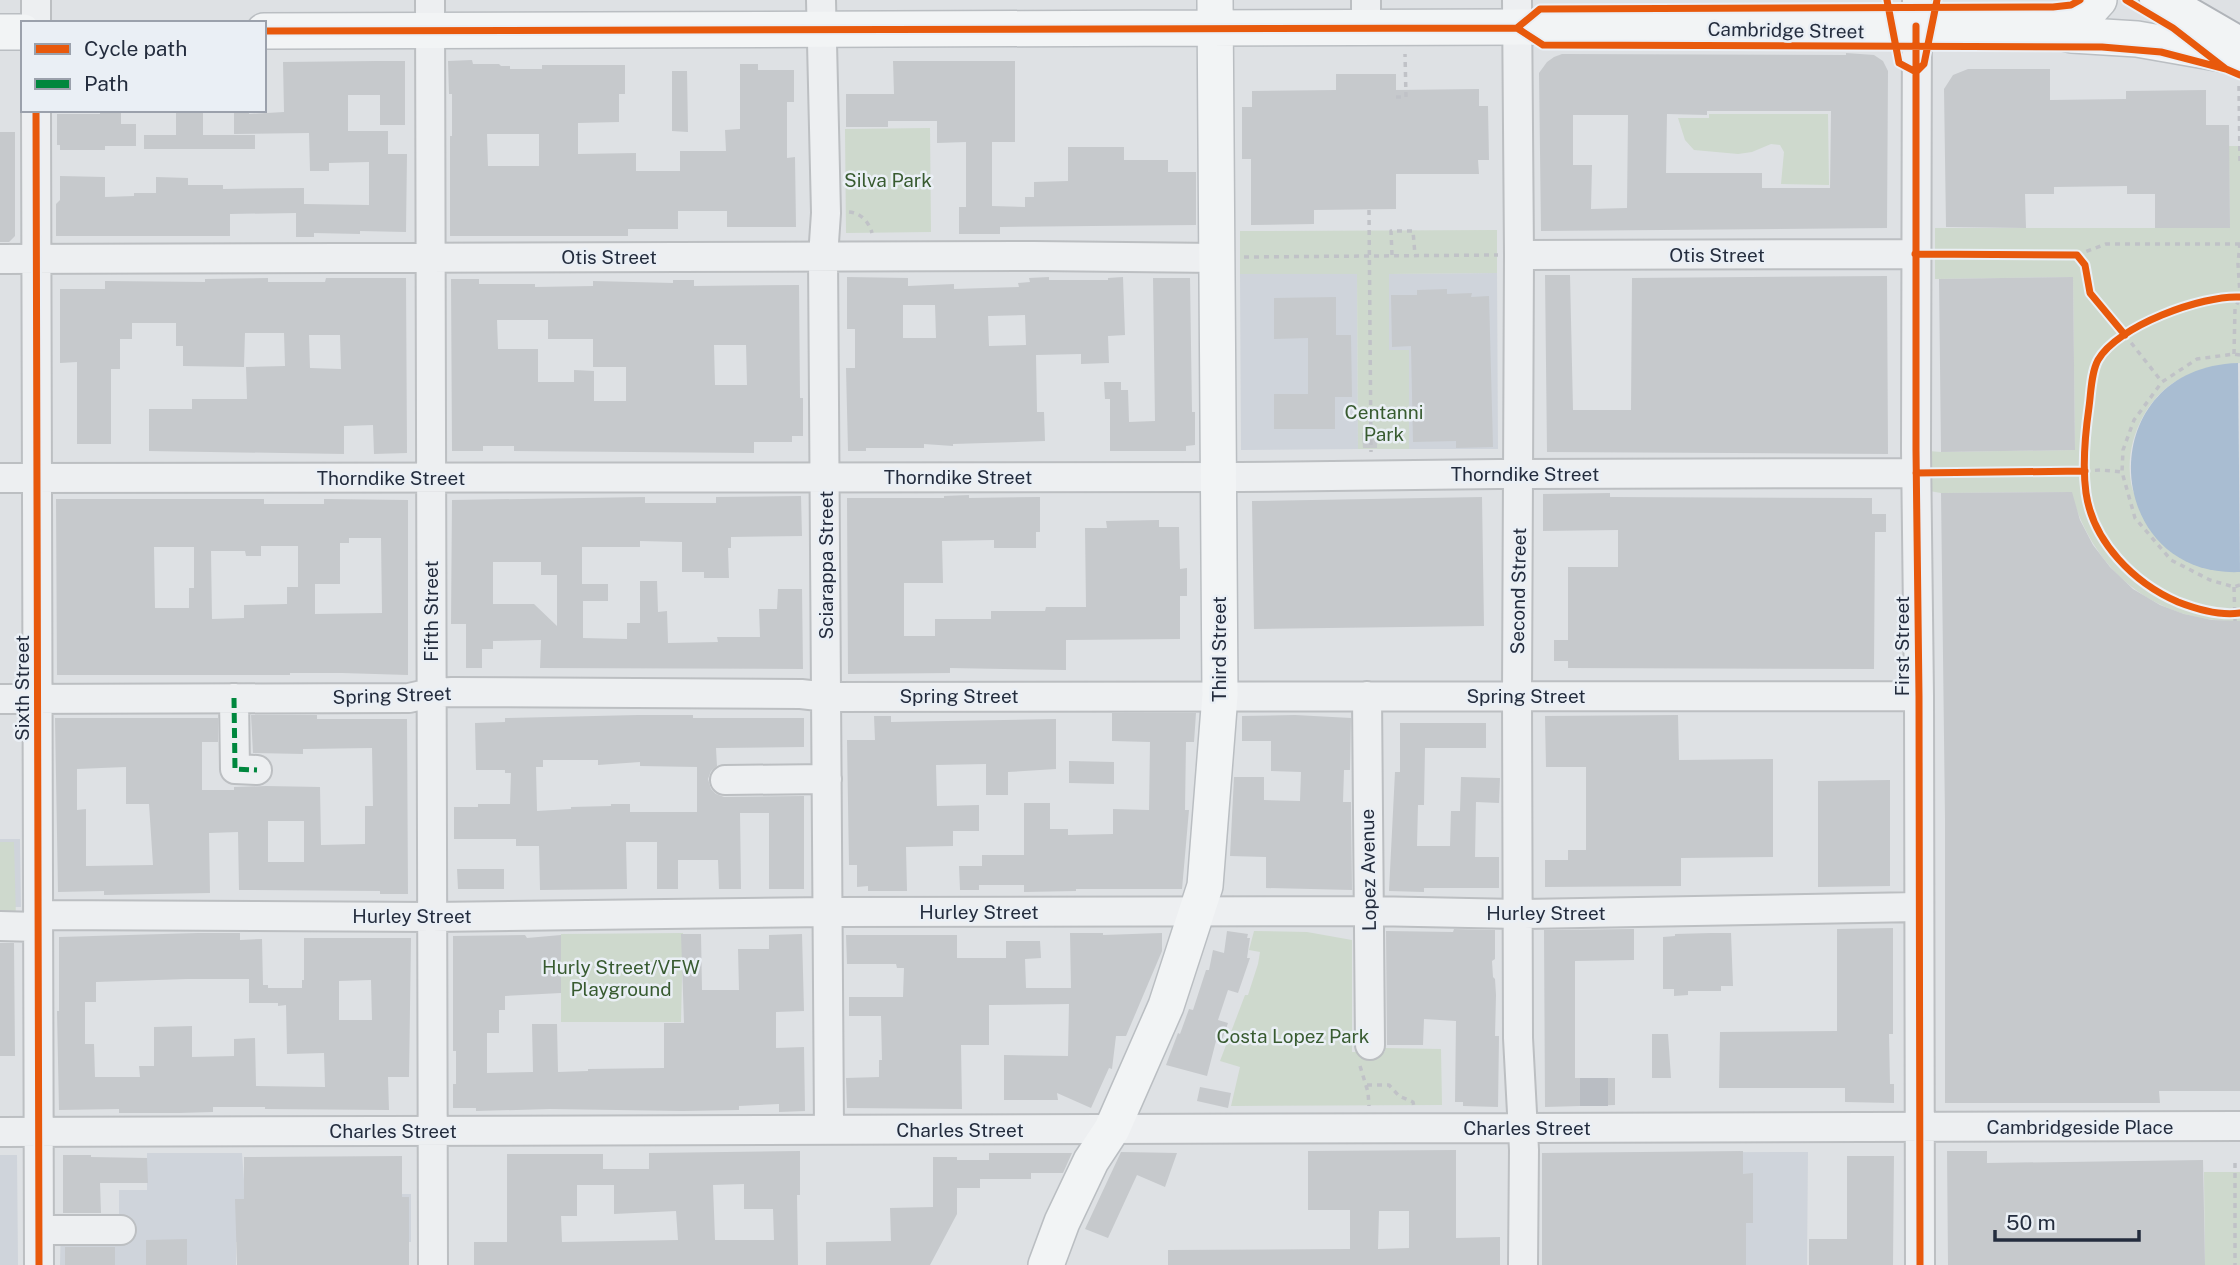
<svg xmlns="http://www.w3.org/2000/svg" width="2240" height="1265" viewBox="0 0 2240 1265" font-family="'Public Sans',sans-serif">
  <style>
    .built { fill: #cfd4db }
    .green { fill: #ced9cd }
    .water { fill: #a9bdd2 }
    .building { fill: #c6c9cc; fill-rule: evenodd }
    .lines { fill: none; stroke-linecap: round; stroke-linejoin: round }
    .minor-tunnel { stroke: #b9bdc3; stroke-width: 28; stroke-dasharray: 28 14; stroke-linecap: butt }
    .minor-casing { stroke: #bcbfc2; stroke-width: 32 }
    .major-casing { stroke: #babec2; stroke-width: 38 }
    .highway-casing { stroke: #b0b4b9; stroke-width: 42 }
    .path { stroke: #c0c2c7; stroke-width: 3.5; stroke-dasharray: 5 5; stroke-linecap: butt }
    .minor { stroke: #edeff1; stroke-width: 28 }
    .major { stroke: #f2f4f5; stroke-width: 35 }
    .highway { stroke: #f2f4f5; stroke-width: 38 }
    .quiet { stroke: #00873e; stroke-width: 5; stroke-dasharray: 10 5; stroke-linecap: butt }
    .cycleway-casing { stroke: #eaeff5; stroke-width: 11 }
    .cycleway { stroke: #e8590c; stroke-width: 7 }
    .labels { text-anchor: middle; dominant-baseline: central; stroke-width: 5; stroke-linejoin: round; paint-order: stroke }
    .street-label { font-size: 19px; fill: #242d3e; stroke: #eaeff5 }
    .park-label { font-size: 19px; fill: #385b30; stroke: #eaeff5 }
  </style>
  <rect width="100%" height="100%" fill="#dee1e4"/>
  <path class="built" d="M1357 273 1358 449 1241 450 1240 274Z
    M1497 273 1498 449H1409V350H1389V274Z
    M0 839H20L21 907H0Z
    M1808 1152 1807 1265H1542V1153Z
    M147 1153H242L245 1194H411V1242H236V1265H60L61 1225H119V1190H147Z
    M0 1155H17L18 1265H0Z"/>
  <path class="green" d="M1709 114H1828L1829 185 1781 184 1784 152 1780 145 1771 144 1752 152 1738 154 1694 150 1685 140 1678 118H1709Z
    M930 128 931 232 846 233 845 129Z
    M2229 146H2240V363C2222 364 2194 371 2178 380 2144 399 2124 445 2131 483 2134 500 2151 524 2160 541 2182 562 2209 572 2240 572V621C2156 623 2093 572 2071 492L1941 493 1917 489 1916 450 1941 452 2075 450 2073 277 1935 279V228H2230Z
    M1497 230V273L1389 274V350H1409V449H1358L1357 274H1240V231Z
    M0 842H14L16 919H0Z
    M1254 931 1307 932 1352 940V1052H1385V1048L1441 1049 1442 1105 1231 1106 1240 1067 1220 1061 1245 995H1248L1258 964 1260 952 1249 950Z
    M683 933 681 1022H561V934Z
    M2204 1172H2240V1265H2205Z"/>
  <path class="water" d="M2238 363 2240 572C2101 578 2089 368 2238 363Z"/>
  <path class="building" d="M1846 53 1874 55 1883 61 1888 71 1887 228 1541 231 1539 73 1547 62 1554 57 1562 54 1846 55ZM1707 111H1831L1830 188H1762V173H1666L1667 114 1707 115ZM1573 115H1628L1627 208 1591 209 1592 165H1573Z
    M472 60 473 64H499L501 66H510V69H542V65H625V94H619V122L578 123V154L636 153V171H680V151H726L725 130 740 129V64H758V70H794V102H787V158L795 157 796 227H727V211H678V229H628V236H450V136H452V94H449L448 61ZM487 134H539V166H488Z
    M376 61H405V125H380V95H348V131H388V154H407L406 232 360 231V234L314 233V237H296V213L230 214V236H56V204L60 200V176L105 177V197L134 196V193H156V177L188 178V185H223V189L304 188V204L369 205V162L329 163V171H310L309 133 234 134V110H249V114L284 112 283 62Z
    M893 61H1015V142H992V206L1025 207V197H1034V182L1068 181V147H1124V160H1168V172H1196V225L1000 227V234H959V207H966V142L937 143V121H888V127H846V94H894Z
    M1968 69H2050V100L2126 99V91L2206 90V125H2229L2230 228H2155V194H2127V186L2054 187V194H2025L2026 228 1946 227 1944 89 1953 75Z
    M672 71H687L688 132 672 131Z
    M1336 74H1396V90L1479 89V106H1488L1489 160H1478L1479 174H1396V209L1314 210V224L1251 225V159H1242V107H1252V91L1336 90Z
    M100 110H121V124H136V146H105V150H60V145H57V114H100Z
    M176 110H203V135H255V149H144V135H176Z
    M0 132H15V236L9 242H0Z
    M1545 275H1570L1573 410H1631L1632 278 1887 276 1888 454 1547 452Z
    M847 277 908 278V286L954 284V289L1019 287 1018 283 1030 282 1029 278 1049 277V280H1108V278L1123 277 1125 335 1108 336 1109 363 1081 364V354L1036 355 1037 412H1044L1045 441 953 444V446L924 444V448H866V451H848L846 368H855V329H847ZM903 305H935L936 338H903ZM1025 315 1026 345 989 346 988 316Z
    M2073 277 2075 450 1941 452 1939 279Z
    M268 278V282H325L326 278H406L407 453 374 454 373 425 344 426V454L149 451V409H192V399H247L246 367 285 366 284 333H245L244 367 183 366V346H176V323H132V339H120V369H111V444H77V362L60 363V289H105V281L205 282V279ZM309 335H340L341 369 310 368Z
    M1153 278H1190L1192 412H1195V445L1186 446V451H1110V399H1105L1104 382H1121V390H1128L1129 422 1155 421Z
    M451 279H479V284H535V287L593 286V281L673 283V280H694V286L799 285 800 398H803V436H792V442H754V453L514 451V446H483V451H452ZM497 320H548V339H593V367H626V401H594V371L574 370V382H538V349H498ZM714 345H746L747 385H715Z
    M1447 289V294L1472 293 1471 297 1489 296 1493 447 1456 448V441L1413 442 1411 346 1392 347 1391 295H1417V290Z
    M1336 297V335H1351L1352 397H1335V429H1274V394H1308V338L1274 339V298Z
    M1362 433H1377V448H1363Z
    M2072 492 2080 520 2093 545 2110 567 2133 589 2160 605 2184 614 2212 620 2240 621V1091H2159L2160 1103H1945V819L1941 493Z
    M1610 493V497L1872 498V514H1886V532H1875L1874 669 1568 668V661H1554V640H1568V567H1618V530L1543 531V494Z
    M969 495V498L1040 497V532H1036V548H994V540L942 541 943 583H904V636H935V619H991V611H1045L1046 607H1086L1085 528H1107L1106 521 1159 520V527H1179L1180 569 1187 568V596H1180V639L1066 640V670L950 668V673L848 674 847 498H944V496Z
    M801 496 802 536 731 537V548H728L729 578H704V572H682V542L640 541V547H582V584H608V601H583V638L627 639V623H640V581H657L658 612 667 611 668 643 718 642 717 637H760L759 609H777L778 589H802L803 669 540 668 541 640 493 641V649H482V668H466V624H451L452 500 645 497V503H716V497ZM493 562H541V575H557V626L534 604H493Z
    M1482 497 1484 626 1254 629 1252 501Z
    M56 499H264V504H324V499L408 500V675L342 673H290V675H57ZM349 538H381L382 613 315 614V584H340V543H349ZM261 546H298V587H287V604L244 605V618L212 619 211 551H245L246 556H261ZM154 547H194V588H189V608H155Z
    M1112 713H1196L1194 742H1186L1185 810H1189L1182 889H1076V891L1024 892V885H979V890H960L959 866H982V855H1024V803H1050V829H1068V835L1113 834V809L1149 810 1150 742 1112 741Z
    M251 715H317V719H407L408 894H380V891L239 890 238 832 209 833 210 893 104 895V891L58 892 55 718H218V742H202V790H234V787L266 786 320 787 321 845 365 844V806H373L372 748 303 749V754L253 753ZM126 767V804H149L153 865 86 866V809L77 810V769ZM268 821H304V862H268Z
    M638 715H693V718H804V747L716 748 717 766 711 771 708 779 711 789 716 794 724 797 804 796V889H769V813H740L741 889H719L718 860H678V889H657V842H626L627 889 540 890 539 846H516V839H454V807H478V804H510L511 773H505V770H476L475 723 505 722V718ZM543 760H598V765L640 762V766L697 767V812H630V804H611V806L571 807V809L537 811 536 767H543Z
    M1295 715 1351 718 1350 770H1344L1343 802H1351L1352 890 1266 888V857L1230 856 1234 777H1264V800L1300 801 1301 772 1271 771V741H1242V716Z
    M1678 715 1679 760 1773 759V857L1681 858V886L1545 887V860H1568V850H1586V767H1546L1545 716Z
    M874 716H891V722L1056 719V769L1008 772V795H986V764L936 765 937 806 979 805V831H953V846L906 847 907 891H868V886L857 887V865H849L847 740H875Z
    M1400 723H1486V748H1425L1424 805H1418L1417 846H1450L1451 811H1460L1461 777 1500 778 1499 803 1476 802 1475 857H1499V888H1424V892L1389 891 1395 772H1400Z
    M1069 761 1114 762V784L1069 783Z
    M1890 780V886L1818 887V781Z
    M457 869H504V889H458Z
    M1893 928V1034H1889L1890 1084H1894V1103L1845 1102V1088H1719L1720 1032 1837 1031V929Z
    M1454 929 1495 930V959L1492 961 1493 977 1495 979 1496 995 1495 1036H1499L1498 1107 1463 1106V1102H1455L1456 1021 1424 1019 1423 1045H1387L1386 931 1453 932Z
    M1634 929V960L1575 961V1078H1615V1105L1545 1107 1544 930Z
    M1227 931 1248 934 1247 938H1250L1247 958H1250L1238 993 1228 990 1218 1020 1228 1023 1221 1043 1216 1041 1207 1076 1166 1065 1178 1033 1180 1034 1189 1009 1193 1010 1206 970H1209L1213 950 1224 953Z
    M198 933H240V940L262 939 263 985H268V988H302V980H304V938H411L409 1077H388L389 1110 265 1109V1107H213V1112L179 1113H119V1109L59 1110 57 1011H59V937ZM187 979H249V1003H278V1006L286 1005 287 1054 324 1053 325 1087 256 1086 255 1038 234 1039V1056L192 1057V1026L154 1027V1066H139L140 1077H95L94 1044H85V1002H96V982ZM371 980 372 1020H339V981Z
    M1070 933H1103V935L1162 933V951L1126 1036H1116L1112 1069 1109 1068 1091 1108 1057 1093 1058 1100H1004V1055L1068 1056 1069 1004 989 1005V1045H961L962 1109 847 1108 846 1078 879 1077V1060H882L881 1016H849V997H903L904 968H897L896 964H847L846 935H957V958H1006V941H1040L1041 958 1025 959 1026 988H1071Z
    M1711 933H1731L1733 986H1721V991H1688V995L1674 996V989H1663V937L1675 936V934Z
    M681 934H701L702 990H739L738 949H769V935L802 934 804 1011 776 1012V1048L804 1047 805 1111 779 1112V1104L739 1106V1110L683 1111 550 1109 476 1111V1108H453V1084H456V1051H453V936L525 935 527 938 561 935V993L505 996V1010H499V1033H487V1073L533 1072 532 1024H557L558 1072 588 1071V1069L664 1068V1023H684Z
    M0 943H14L15 1056H0Z
    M1652 1034H1668L1671 1078H1652Z
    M1200 1087 1231 1093 1228 1108 1197 1101Z
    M1456 1150V1238L1500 1237V1265H1168V1250L1350 1249V1210H1308V1151ZM1379 1211H1409V1248L1378 1249Z
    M800 1151V1195H797L798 1265H474V1242H507V1154H603V1169H649V1153ZM744 1184V1209H773L774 1240H715L713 1185ZM577 1185H614V1214L676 1211 678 1240 562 1242 561 1216H577Z
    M1743 1151V1174L1753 1173V1223H1746V1265H1542V1153Z
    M1947 1151H1987V1163L2203 1160 2205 1265H1948Z
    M1121 1152 1177 1153 1165 1187 1137 1175 1108 1238 1085 1229Z
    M989 1153H1072L1063 1173H1031V1179H980V1188H957V1214L930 1265H826V1242L891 1241 890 1208 933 1207V1157H957V1160H989Z
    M63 1155H91V1157L147 1158 148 1183H100L101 1213H63Z
    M402 1156V1197H409V1265H237L235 1199H244V1157Z
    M1847 1156H1894L1893 1265H1809V1239H1847Z
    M187 1239V1265H146V1240Z
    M65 1247H115V1265H65Z"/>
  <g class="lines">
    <path class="minor-tunnel" d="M1594 1078V1106"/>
    <defs>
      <path id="minor" d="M36 0V23
        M430 0 433 1265
        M821 0 826 213 823 257 829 1130
        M1366 0V28
        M1517 0 1519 255 1517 696 1518 1038 1524 1150 1523 1265
        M1917 0 1916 450 1919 696 1920 1265
        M36 110 39 1265
        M1519 255 1915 254
        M0 259 1034 256 1218 258
        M0 478 1241 477 1498 474 1916 473
        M1367 696 1370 1045
        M234 698 235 769 257 770
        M0 699 409 698 431 693 452 692 801 694 827 697 1919 696
        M725 780 827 779
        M38 915 432 917 828 912 1369 911 1518 914 1919 907
        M0 926 38 927
        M0 1132 2240 1126
        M39 1230H121"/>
      <path id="major" d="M2050 30 2072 35 2137 39 2240 57
        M264 31 1848 26 2040 27C2065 25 2083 20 2099 0
        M0 32H23
        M1046 1265 1062 1222 1091 1161 1112 1129 1166 1006 1205 886 1220 695 1215 0"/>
      <path id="highway" d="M2159 0 2240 47"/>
    </defs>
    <use href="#minor" class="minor-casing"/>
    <use href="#major" class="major-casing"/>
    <use href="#highway" class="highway-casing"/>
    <path class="path" d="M2239 86 2240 164
      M1396 97H1406L1405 54
      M1369 210 1371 452
      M849 212C861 213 869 222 872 233
      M2240 243 2238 264 2240 294
      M1392 255 1391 231H1413L1415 255
      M2077 255 2106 244H2240
      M1244 257 1498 255
      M2125 335 2162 382
      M2234 354 2235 308 2240 298
      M2240 355 2234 354 2197 359 2162 382 2134 420 2123 450 2122 472 2135 518 2171 560 2210 580 2234 587 2240 585
      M2085 471 2101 470 2122 472
      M2234 587 2235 621
      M1360 1066 1368 1092 1369 1106
      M1367 1085H1389L1399 1096 1413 1102 1414 1107
      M2235 1163V1265"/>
    <use href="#minor" class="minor"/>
    <use href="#major" class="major"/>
    <use href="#highway" class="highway"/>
    <path class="quiet" d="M234 698 235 769 257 770"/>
    <defs>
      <path id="cycleway" d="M1887 0 1899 63 1916 72 1924 64 1937 0
        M2126 0 2173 28 2226 69 2240 75
        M1916 26V450L1919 696 1920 1265
        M1517 28 1540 9 2053 7 2071 5 2080 0
        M264 31 1517 28 1543 45 2102 47 2161 52 2226 69
        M36 110 39 1265
        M1915 254 2077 255 2085 265 2090 293 2125 335
        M2240 297C2202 295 2117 326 2098 360 2091 373 2091 393 2089 407 2085 435 2082 464 2086 493 2093 542 2134 583 2178 602 2196 609 2220 616 2240 613
        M1916 473 2085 471"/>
    </defs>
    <use href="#cycleway" class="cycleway-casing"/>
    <use href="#cycleway" class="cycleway"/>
  </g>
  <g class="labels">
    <g class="street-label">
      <text transform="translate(1786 30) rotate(1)">Cambridge Street</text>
      <text x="1717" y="255">Otis Street</text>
      <text x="609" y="257">Otis Street</text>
      <text x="1525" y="474">Thorndike Street</text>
      <text x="958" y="477">Thorndike Street</text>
      <text x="391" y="478">Thorndike Street</text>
      <text transform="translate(826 565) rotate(-90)">Sciarappa Street</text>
      <text transform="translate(1518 591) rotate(-89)">Second Street</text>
      <text transform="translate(431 611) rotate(-90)">Fifth Street</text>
      <text transform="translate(1902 646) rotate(-90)">First Street</text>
      <text transform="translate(1219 649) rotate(-90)">Third Street</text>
      <text transform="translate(22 688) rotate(-90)">Sixth Street</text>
      <text transform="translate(392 695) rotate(-2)">Spring Street</text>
      <text x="959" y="696">Spring Street</text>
      <text x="1526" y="696">Spring Street</text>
      <text transform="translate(1368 870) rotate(-91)">Lopez Avenue</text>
      <text x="979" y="912">Hurley Street</text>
      <text x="1546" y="913">Hurley Street</text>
      <text x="412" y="916">Hurley Street</text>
      <text x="2080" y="1127">Cambridgeside Place</text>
      <text x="1527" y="1128">Charles Street</text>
      <text x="960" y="1130">Charles Street</text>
      <text x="393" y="1131">Charles Street</text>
    </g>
    <g class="park-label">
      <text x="888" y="180">Silva Park</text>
      <text x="1384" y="412">Centanni<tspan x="1384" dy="22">Park</tspan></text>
      <text x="621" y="967">Hurly Street/VFW<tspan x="621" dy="22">Playground</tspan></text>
      <text x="1293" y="1036">Costa Lopez Park</text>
    </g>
  </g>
  <rect x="21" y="21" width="245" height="91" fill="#eaeff5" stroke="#9ba1ac" stroke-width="2"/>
  <rect x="35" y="44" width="35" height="10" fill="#e8590c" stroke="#9ba1ac" stroke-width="2"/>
  <text x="84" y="56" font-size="21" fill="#242d3e">Cycle path</text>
  <rect x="35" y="79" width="35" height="10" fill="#00873e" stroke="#9ba1ac" stroke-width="2"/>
  <text x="84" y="91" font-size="21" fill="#242d3e">Path</text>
  <path d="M1995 1230v10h144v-10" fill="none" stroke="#242d3e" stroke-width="3.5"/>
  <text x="2006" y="1230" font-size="21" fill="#242d3e" stroke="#eaeff5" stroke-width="5" paint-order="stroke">50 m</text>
</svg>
